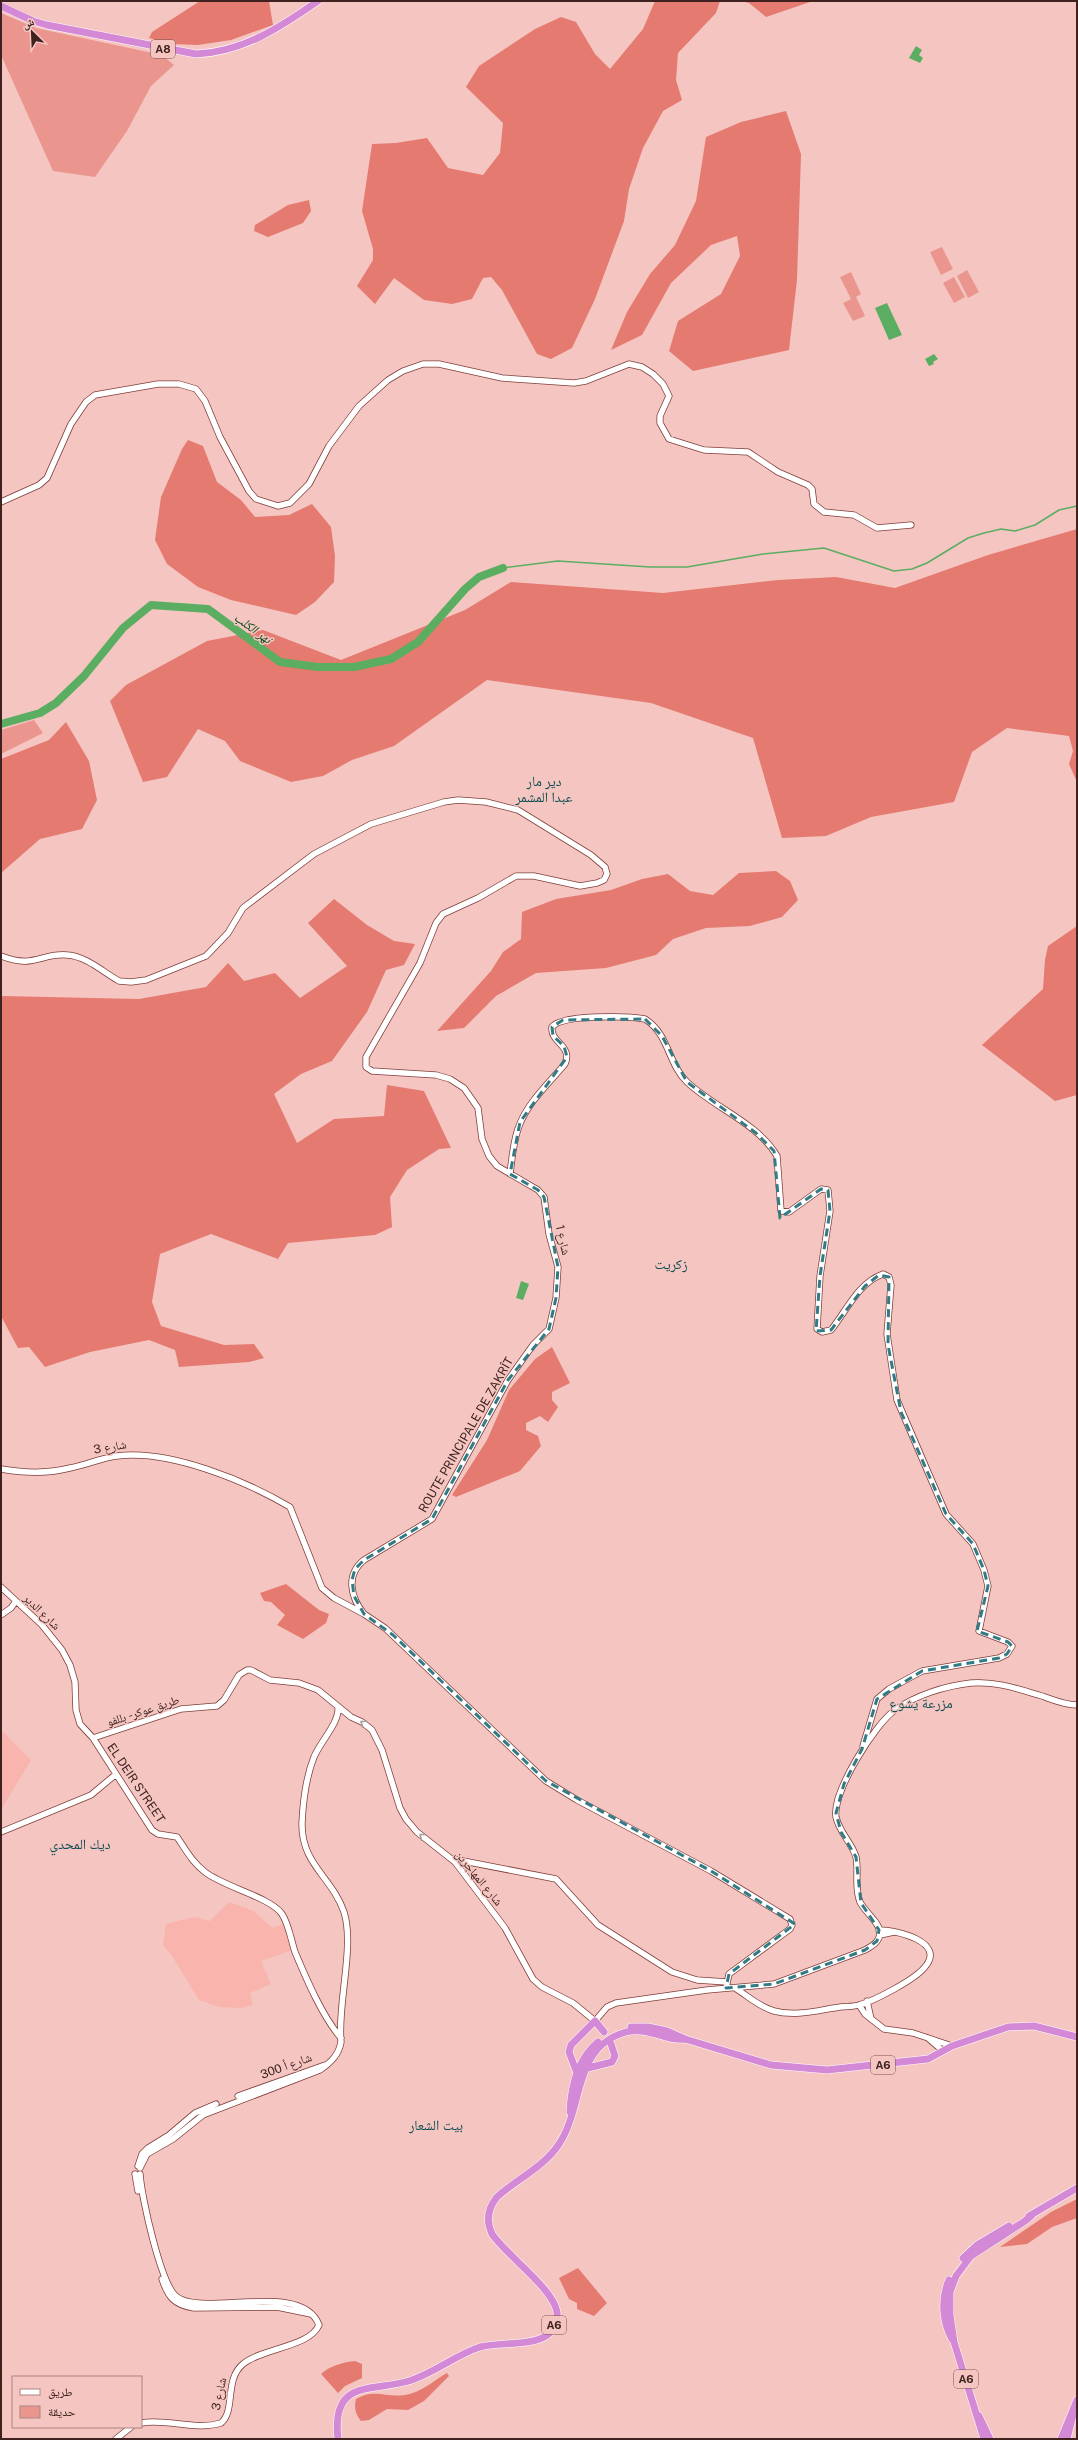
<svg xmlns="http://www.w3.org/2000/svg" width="1078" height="2440" viewBox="0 0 1078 2440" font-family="'Public Sans','Noto Naskh Arabic',sans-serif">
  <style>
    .built { fill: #f8b4ad }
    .green { fill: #ea968e }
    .forest { fill: #e57a71 }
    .water { fill: #5bad62 }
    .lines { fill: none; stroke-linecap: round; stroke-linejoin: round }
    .stream { stroke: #5bad62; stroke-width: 1.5 }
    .river { stroke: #5bad62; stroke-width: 8 }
    .secondary-casing { stroke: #7f3e39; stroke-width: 7 }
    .highway-casing { stroke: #fff; stroke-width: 8 }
    .secondary { stroke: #fff; stroke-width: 5.5 }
    .highway { stroke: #d489d7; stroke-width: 7 }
    .oneway { stroke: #a99c9b }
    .marked { fill: none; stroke: #337b84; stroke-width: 3; stroke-dasharray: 8 5; stroke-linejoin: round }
    .labels { text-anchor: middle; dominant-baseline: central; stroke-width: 3; stroke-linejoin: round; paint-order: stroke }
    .shield { fill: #f5c6c1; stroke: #765350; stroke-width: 1 }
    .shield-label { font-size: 11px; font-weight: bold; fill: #3f2220 }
    .street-label { font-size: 12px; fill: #3f2220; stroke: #f5c6c1 }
    .water-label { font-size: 13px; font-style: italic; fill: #114b1a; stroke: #f5c6c1 }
    .quarter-label { font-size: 14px; fill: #0e4c53; stroke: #f5c6c1 }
  </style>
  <rect width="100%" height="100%" fill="#f5c6c1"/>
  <path class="built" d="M1 1730 31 1760 1 1810Z
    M229 1902 254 1911 272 1928 283 1924 292 1950 261 1961 271 1984 250 1993 253 2005 241 2008 219 2007 199 2000 172 1956 163 1945 166 1924 195 1917 210 1921Z"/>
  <path class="green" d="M1 13 36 28 162 55 174 65 151 86 127 131 95 177 53 171 1 55Z
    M942 247 953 269 941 275 930 252Z
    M967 270 979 292 968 298 957 276Z
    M851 272 861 294 856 297 865 316 853 321 843 303 851 299 840 277Z
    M954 277 965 297 954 303 943 283Z
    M34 720 43 733 1 754V730Z"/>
  <path class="forest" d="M200 1H269L273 25 231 40 198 45 172 44 149 38 152 32Z
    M655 1H720L716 13 678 53 676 80 682 100 663 111 643 148 629 189 624 221 595 299 572 348 551 359 537 354 502 290 491 277 483 278 472 299 452 304 424 300 394 278 375 304 357 286 373 260V249L362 211 372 144 396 143 427 138 448 168 483 175 500 153 503 123 466 87 479 66 535 29 561 17 576 22 595 54 610 69 643 29Z
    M741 1H813L766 17 749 3Z
    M786 111 801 154 797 280 789 350 693 371 669 351 678 321 721 294 740 256 737 236 711 245 671 283 642 335 611 350 627 312 650 274 675 245 696 201 706 137 741 122Z
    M309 200 311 211 303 223 268 237 254 231 255 225 288 205Z
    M188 440 203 446 217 482 241 500 255 517 289 515 312 504 331 527 335 556 334 582 315 602 296 615 231 600 198 587 167 564 155 540 161 497 182 449Z
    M1077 529V782L1069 764 1073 751 1069 736 1007 728 972 752 954 802 871 817 826 836 782 838 753 738 651 703 487 680 394 746 352 760 323 776 291 782 240 761 225 741 198 729 167 777 143 782 110 701 126 685 207 641 263 630 341 660 465 610 511 582 663 593 778 580 836 577 895 588 988 555Z
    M66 722 89 761 97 800 82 829 40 839 1 873V759L49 740Z
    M776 871 790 881 798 900 782 917 750 926 706 928 673 939 656 955 606 968 536 973 496 996 464 1028 437 1031 491 971 503 952 521 939 522 912 556 899 611 890 642 879 668 874 690 891 713 895 739 873Z
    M334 899 367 925 394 941 415 944 404 965 386 970 367 1012 332 1061 301 1074 274 1094 297 1143 334 1119 384 1116 387 1085 424 1091 451 1148 439 1149 407 1170 390 1197 392 1227 375 1235 288 1243 278 1259 211 1234 160 1254 152 1302 161 1326 224 1345 254 1344 264 1358 249 1362 179 1367 175 1350 149 1340 90 1352 45 1367 29 1347 18 1348 1 1316V996L139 999 206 987 228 963 244 981 275 973 300 998 347 966 308 923Z
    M1077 926V1095L1055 1101 982 1045 1043 989 1045 960 1048 946Z
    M552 1347 570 1383 552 1392V1400L558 1407 548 1422 540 1416 526 1423V1430L538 1436 541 1446 520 1471 456 1497 452 1495 487 1440 509 1390 535 1359Z
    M286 1584 319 1610 329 1614 326 1623 303 1639 277 1625 285 1615 271 1602 264 1601 260 1593Z
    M1077 2199V2218L1052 2227 1027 2244 1000 2247 1051 2212Z
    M578 2268 607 2303 594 2316 577 2309V2303L569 2299 559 2278Z
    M355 2361 362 2364V2378L345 2386 338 2393 321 2374C329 2366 344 2362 355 2361Z
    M447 2373 449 2376 424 2401 408 2410 387 2409 369 2420 361 2421C355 2414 354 2407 356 2399 375 2388 386 2398 405 2395 420 2393 435 2380 447 2373Z"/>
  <path class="water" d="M916 46 922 50 919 55 923 58 920 63 909 58Z
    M887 303 902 335 889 340 875 308Z
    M934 354 938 359 933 362 934 364 929 366 925 359Z
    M521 1281 529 1284 523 1300 516 1298Z"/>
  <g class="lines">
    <path class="stream" d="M503 568 558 561 650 567H687L763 554 824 548 894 571 912 569 927 563 968 538 984 533 1001 529 1015 531 1035 525 1059 510 1077 506"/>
    <path class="river" d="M1 724 40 713 56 703 84 676 123 628 151 605 208 609 280 662 318 667H354L391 659 418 642 465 589 479 577 503 568"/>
    <defs>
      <path id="secondary" d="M1 502 39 485 47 478 71 424 86 402 95 395 158 384H179L196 389 205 401 220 437 249 491 256 499 278 506 290 503 309 484 329 446 359 406 388 380 403 371 423 364H439L502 378 574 383 586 381 629 364 642 367 653 374 663 384 669 396 660 416V423L669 439 704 450 748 452 778 472 808 485 812 489 814 504 824 512 854 515 877 528 911 525
        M1 956C35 969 40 953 67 955 86 956 103 972 119 981L131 982 146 980 206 956 228 933 243 908 314 854 371 824 444 802 458 800 486 802 518 810 591 855 605 867 607 874 604 880 597 883 580 886 534 876H516L478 898 443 914 436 923 420 963 366 1057V1067L372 1071 436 1075 450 1079 464 1088 478 1108 482 1139 489 1156 497 1166 538 1190 544 1197 549 1234 558 1267 556 1298 549 1329 533 1345 508 1380 432 1519 364 1560C345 1575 351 1598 364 1614
        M510 1174C512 1159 513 1143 518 1129 526 1104 548 1084 565 1064 573 1045 550 1043 552 1027 562 1014 628 1016 645 1019 669 1034 668 1064 687 1082 713 1107 758 1123 777 1156L781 1211 789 1212 821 1189 828 1190 830 1211 820 1276 817 1329 822 1332 831 1330C847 1310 858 1283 883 1274L889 1277 891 1285 887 1334 897 1400 946 1514 973 1544 984 1570 988 1586 979 1631 1008 1642 1012 1646 1007 1654 999 1658 922 1671 889 1689 877 1699 863 1746
        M1 1469C24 1473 47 1474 70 1468 86 1465 101 1458 117 1456 169 1449 246 1481 290 1507L322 1588 334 1598 364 1614 385 1628 546 1781 577 1800 711 1871 790 1919 792 1925 790 1929 729 1974 726 1988
        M1 1587 42 1625 62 1650 70 1665 75 1682 76 1710 80 1724 93 1738 152 1830 158 1834 177 1837C186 1850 192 1862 205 1872 224 1887 270 1897 282 1914 289 1925 291 1940 295 1952 306 1978 322 2016 341 2038
        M1 1615 11 1608 16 1601
        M93 1738 181 1709 217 1706 224 1700 239 1675 247 1670H251L270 1680 299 1683 318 1690 351 1717 362 1722 372 1730 382 1750 400 1808 406 1819 417 1832 455 1862 505 1928 533 1979 542 1987 573 2003 595 2021 607 2007 616 2003 707 1990 774 1984 865 1950C872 1946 880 1942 880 1932 879 1922 865 1912 860 1902 854 1887 859 1872 856 1857 852 1843 839 1832 836 1817 832 1792 875 1724 895 1710 916 1695 945 1686 971 1683 996 1681 1018 1689 1042 1696 1053 1700 1065 1705 1077 1705
        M1 1832 91 1795 115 1775
        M453 1859 556 1879 598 1925 672 1972 697 1980 727 1982
        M880 1935 894 1932
        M735 1988C748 1996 759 2007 774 2011 796 2017 819 2010 840 2007 846 2006 853 2007 859 2005 874 2001 914 1980 924 1968 948 1942 896 1930 879 1930
        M867 2001 871 2019
        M859 2005 865 2014 884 2029 913 2033 952 2046
        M928 2038 943 2051
        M238 2096 325 2065
        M138 2166 142 2154 148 2148 169 2135 195 2113 216 2104
        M140 2168 147 2154 173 2139 203 2115 320 2070C330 2063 339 2055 341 2042 337 2005 355 1946 344 1912 332 1877 301 1864 302 1823 303 1802 306 1777 314 1757 320 1742 340 1722 338 1707
        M135 2174 138 2191
        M140 2174C141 2195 161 2286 177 2297 204 2317 302 2280 319 2325 310 2347 262 2348 243 2364 224 2380 236 2410 221 2423 195 2431 167 2418 141 2423
        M162 2279C168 2297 174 2305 194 2308L277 2307 311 2314
        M116 2439 131 2427"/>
      <path id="highway" d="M1 6 33 21 47 25 196 54C243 52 281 27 318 1
        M631 2027H648L667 2031 685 2039 771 2065 827 2070 928 2059 952 2046 1008 2027 1034 2026 1077 2037
        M584 2069 612 2062 615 2056 611 2044
        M577 2073 569 2052 571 2045 595 2021 604 2032
        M570 2112C571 2086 578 2059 598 2042
        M1029 2216 1077 2188
        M963 2258 977 2245 1009 2226
        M949 2280C941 2298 942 2321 952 2339
        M979 2416 990 2439
        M338 2439C331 2379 371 2392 409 2381 435 2373 455 2355 480 2347 499 2342 530 2346 546 2336 553 2332 558 2321 557 2312 553 2288 507 2256 492 2234 486 2221 488 2208 497 2197 516 2180 545 2166 559 2144 584 2107 572 2047 626 2032 648 2026 667 2042 685 2039
        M984 2439 954 2342 950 2315V2292L956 2276 971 2256 1025 2221 1032 2215
        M1061 2439 1077 2400
        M1067 2439 1074 2411"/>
    </defs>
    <use href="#secondary" class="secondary-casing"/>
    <use href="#highway" class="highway-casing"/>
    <use href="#secondary" class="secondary"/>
    <use href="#highway" class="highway"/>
  </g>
  <defs><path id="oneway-chevron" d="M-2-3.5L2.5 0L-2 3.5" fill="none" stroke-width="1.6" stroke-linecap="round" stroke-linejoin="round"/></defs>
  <g class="oneway">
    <use href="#oneway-chevron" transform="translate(363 1723) rotate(-145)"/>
    <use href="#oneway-chevron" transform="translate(422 1836) rotate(-141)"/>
  </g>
  <path class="marked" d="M645 1019 662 1036 687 1082 756 1133 774 1151 780 1218 821 1189 828 1190 830 1211 820 1276 816 1331 831 1330 865 1286 879 1275 889 1277 888 1345 901 1412 946 1514 973 1544 984 1570 988 1586 977 1631 1008 1642 1012 1646 1007 1654 999 1658 922 1671 877 1699 862 1749 844 1784 836 1813 841 1832 856 1857 861 1903 879 1930 877 1941 865 1950 774 1984 726 1988 729 1974 795 1924 711 1871 546 1781 393 1635 364 1614 354 1596 352 1580 355 1569 364 1560 432 1519 508 1380 549 1329 556 1298 558 1267 544 1197 538 1190 510 1174 520 1122 567 1057 564 1046 553 1036 552 1027 563 1020Z"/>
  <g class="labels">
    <g class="shield">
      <rect x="151" y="40" width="24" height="18" rx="3"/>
      <rect x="871" y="2056" width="24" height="18" rx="3"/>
      <rect x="542" y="2316" width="24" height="18" rx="3"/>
      <rect x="954" y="2370" width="24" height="18" rx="3"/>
    </g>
    <g class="shield-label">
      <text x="163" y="49">A8</text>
      <text x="883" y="2065">A6</text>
      <text x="554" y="2325">A6</text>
      <text x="966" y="2379">A6</text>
    </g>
    <g class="street-label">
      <text transform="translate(563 1240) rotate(77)">شارع 1</text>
      <text transform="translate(466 1435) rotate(-60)">ROUTE PRINCIPALE DE ZAKRÎT</text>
      <text transform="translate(110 1447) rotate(-10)">شارع 3</text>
      <text transform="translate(42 1612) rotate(44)">شارع الدير</text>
      <text transform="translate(143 1711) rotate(-18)">طريق عوكر - بللفو</text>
      <text transform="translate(136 1783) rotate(56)">EL DEIR STREET</text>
      <text transform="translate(479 1878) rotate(51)">شارع المهاجرين</text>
      <text transform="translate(286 2066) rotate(-20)">شارع أ 300</text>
      <text transform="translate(219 2394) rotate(-78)">شارع 3</text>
    </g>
    <g class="water-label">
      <text transform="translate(253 628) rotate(36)">نهر الكلب</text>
    </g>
    <g class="quarter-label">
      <text x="544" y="781">دير مار<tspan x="544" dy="16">عبدا المشمر</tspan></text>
      <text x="671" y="1264">زكريت</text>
      <text x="921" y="1703">مزرعة يشوع</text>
      <text x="80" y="1844">ديك المحدي</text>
      <text x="436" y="2125">بيت الشعار</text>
    </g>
  </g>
  <rect width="1078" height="2440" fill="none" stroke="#3f2220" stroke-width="4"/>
  <rect x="12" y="2376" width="130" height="52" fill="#f5c6c1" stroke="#ac8481"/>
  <rect x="20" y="2389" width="20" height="6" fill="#ffffff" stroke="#ac8481"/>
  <text x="48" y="2396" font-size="12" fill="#3f2220">طريق</text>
  <rect x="20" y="2406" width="20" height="12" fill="#ea968e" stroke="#ac8481"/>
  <text x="48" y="2416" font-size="12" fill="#3f2220">حديقة</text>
  <g transform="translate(32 32) rotate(336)" stroke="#f5c6c1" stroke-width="3" paint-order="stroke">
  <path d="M0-3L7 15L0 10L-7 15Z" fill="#3f2220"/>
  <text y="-6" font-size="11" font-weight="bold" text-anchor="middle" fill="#3f2220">ش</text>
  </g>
</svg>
